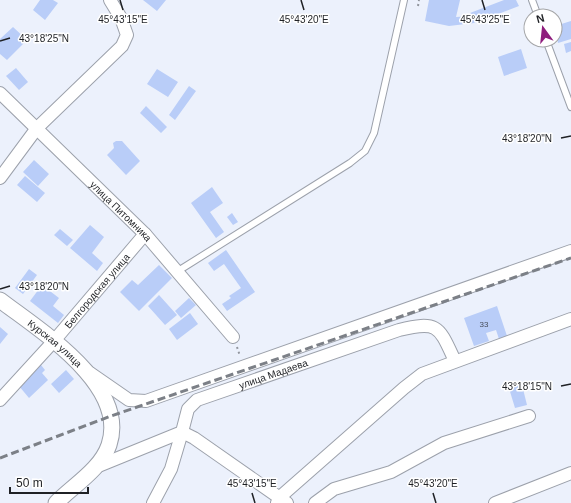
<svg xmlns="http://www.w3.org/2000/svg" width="571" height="503" viewBox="0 0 571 503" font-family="Arial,sans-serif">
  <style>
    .building { fill: #b9cdf8 }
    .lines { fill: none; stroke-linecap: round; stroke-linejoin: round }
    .service-casing { stroke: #9ca1ab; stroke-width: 8 }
    .minor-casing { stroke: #9ca1ab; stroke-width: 14 }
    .tertiary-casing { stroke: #9ca1ab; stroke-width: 17 }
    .path { stroke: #92969e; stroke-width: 2; stroke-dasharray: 2 3; stroke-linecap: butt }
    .service { stroke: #fff; stroke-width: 6 }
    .minor { stroke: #fff; stroke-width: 12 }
    .tertiary { stroke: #fff; stroke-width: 15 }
    .rail { stroke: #7c8087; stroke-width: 3; stroke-dasharray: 8 4; stroke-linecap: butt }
    .ticks { fill: none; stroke: #1f2125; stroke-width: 1.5 }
    .labels { text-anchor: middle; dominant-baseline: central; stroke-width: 3; stroke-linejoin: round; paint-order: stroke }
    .number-label { font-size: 8px; fill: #464c5a }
    .street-label { font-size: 10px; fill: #1f2125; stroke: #fff }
    .ticks-label { font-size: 10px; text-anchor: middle; fill: #1f2125; stroke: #fff; stroke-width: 3; stroke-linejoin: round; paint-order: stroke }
  </style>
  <rect width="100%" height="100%" fill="#ecf1fc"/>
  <path class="building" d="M40 0H53L58 3 45 20 33 10Z
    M143 0H166L157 11Z
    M429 0H460L456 17 472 16 470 13 504 0H516L519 6 474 23 449 26 425 21Z
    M571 21V39L558 43 555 26Z
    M13 27 27 40 7 60 0 54V39Z
    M571 42V51L566 53 564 44Z
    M521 49 527 68 504 76 498 57Z
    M16 68 28 82 19 90 6 76Z
    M157 69 178 82 168 97 147 84Z
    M189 86 196 91 175 120 169 115Z
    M146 106 167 127 161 133 140 113Z
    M116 141H122L140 161 126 175 107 155 114 148 113 143Z
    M34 160 49 174 38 186 23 172Z
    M25 176 45 193 37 202 17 185Z
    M212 187 223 203 210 212 224 232 216 238 191 203Z
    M232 213 238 222 233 225 227 217Z
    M90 225 104 237 92 253 103 263 97 271 70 248Z
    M60 229 73 240 67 246 54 235Z
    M226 250 255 292 227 311 222 304 231 298 229 296 241 288 224 264 214 271 208 263Z
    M159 265 172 278 139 311 120 292 132 280 138 285Z
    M29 269 37 275 23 294 15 288Z
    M42 285 59 298 53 306 64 315 58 323 30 301Z
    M159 295 177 315 165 325 148 306Z
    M189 298 196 305 181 318 175 311Z
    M497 306 507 336 499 339 496 330 486 333 489 341 474 346 464 318Z
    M190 313 198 324 177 340 169 329Z
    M0 327 8 334 0 344Z
    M41 365 45 370 42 373 48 380 29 398 19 386Z
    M66 370 74 379 59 393 51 384Z
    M521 381 527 405 515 408 508 385Z"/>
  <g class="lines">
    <defs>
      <path id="service" d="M532 0 538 16
        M546 40 571 107
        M178 271 350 163 365 151 374 133 404 0"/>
      <g id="minor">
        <path id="s1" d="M0 93 145 234 233 337"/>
        <path d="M0 178 37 128 122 46 127 35 121 18 110 0"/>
        <path d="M90 373 129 400 146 401 571 251"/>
        <path id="s2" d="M0 400 53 342 145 234"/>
        <path id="s3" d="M96 467 182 432 188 409 197 400 399 330C439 320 439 327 455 361"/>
        <path d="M153 503 171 469 182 432 194 438 287 503"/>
        <path d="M277 503 280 497 404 388 422 374 571 319"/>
        <path d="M315 503 334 489 391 472 444 443 529 416"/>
        <path d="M495 503 571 473"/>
      </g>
      <g id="tertiary">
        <path id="s4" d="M0 300C39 330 129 385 109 445 101 469 74 485 56 503"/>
      </g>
    </defs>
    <use href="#service" class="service-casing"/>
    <use href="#minor" class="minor-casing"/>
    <use href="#tertiary" class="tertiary-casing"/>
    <path class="path" d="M418 6 419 0
      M237 347 240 356"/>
    <use href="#service" class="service"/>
    <use href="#minor" class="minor"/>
    <use href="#tertiary" class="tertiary"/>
    <path class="rail" d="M0 458 111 416 571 258"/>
  </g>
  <path class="ticks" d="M120 0 123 10M301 0 304 10M482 0 485 10M0 41 10 38M561 138 571 136M0 289 10 286M561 386 571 384M252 493 255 503M433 493 436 503"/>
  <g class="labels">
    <g class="number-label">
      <text x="484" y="324">33</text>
    </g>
    <g class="street-label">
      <text stroke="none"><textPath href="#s1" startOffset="169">улица Питомника</textPath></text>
      <text stroke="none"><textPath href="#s2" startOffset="146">Белгородская улица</textPath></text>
      <text stroke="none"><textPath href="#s4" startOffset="70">Курская улица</textPath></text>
      <text stroke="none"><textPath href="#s3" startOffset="210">улица Мадаева</textPath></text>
    </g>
  </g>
  <g class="ticks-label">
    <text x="123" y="23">45°43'15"E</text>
    <text x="304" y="23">45°43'20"E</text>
    <text x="485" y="23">45°43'25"E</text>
    <text x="44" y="42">43°18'25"N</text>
    <text x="527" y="142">43°18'20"N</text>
    <text x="44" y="290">43°18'20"N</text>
    <text x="527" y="390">43°18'15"N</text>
    <text x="252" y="487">45°43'15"E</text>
    <text x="433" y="487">45°43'20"E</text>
  </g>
  <g transform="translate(543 28) rotate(345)"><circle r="19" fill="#ffffff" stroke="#a5a6a8"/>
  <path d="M0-3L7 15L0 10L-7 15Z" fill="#8f1d7d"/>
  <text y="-6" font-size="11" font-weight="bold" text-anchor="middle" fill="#1f2125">N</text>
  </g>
  <path d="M10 487v6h78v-6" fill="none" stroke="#1f2125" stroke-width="2"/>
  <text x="16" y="487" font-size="12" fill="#1f2125" stroke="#ffffff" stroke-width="3" paint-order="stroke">50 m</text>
</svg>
